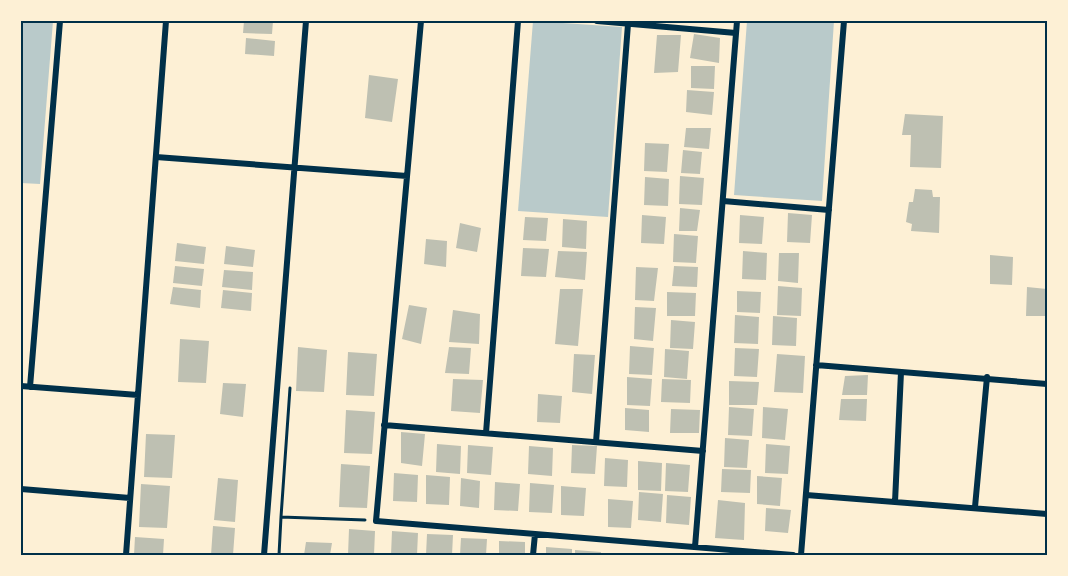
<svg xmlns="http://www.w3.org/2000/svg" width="1068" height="576" viewBox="0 0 1068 576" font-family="Karla,sans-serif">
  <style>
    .green { fill: #b9caca }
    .building { fill: #bec0b2 }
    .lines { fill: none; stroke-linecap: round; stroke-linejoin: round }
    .path { stroke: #003049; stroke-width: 3 }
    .minor { stroke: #003049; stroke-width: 6 }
    .neatline { fill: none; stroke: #003049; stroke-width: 2 }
  </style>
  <rect width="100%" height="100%" fill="#fdf0d5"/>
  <path class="green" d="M21 21H53L40 184 21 183Z
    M533 21 622 27 608 217 518 211Z
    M747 21H834L822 201 734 195Z"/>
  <path class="building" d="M244 21H273L272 34 243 33Z
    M694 34 720 38 719 63 690 58Z
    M657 35H681L678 72 654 73Z
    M246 38 275 41 274 56 245 54Z
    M691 66H715L714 89 691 88Z
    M369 75 398 79 392 122 365 118Z
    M687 90 714 92 712 115 686 112Z
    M905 114 943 116 941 168 910 167 911 135H902Z
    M686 128H711L709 149 684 147Z
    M645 143 669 144 667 172 644 171Z
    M683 150 702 152 700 174 681 173Z
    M680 176 704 178 702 205 679 204Z
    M645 177 669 179 668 206 644 205Z
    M915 189 932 190 933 197H940L939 233 911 231 912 224 906 222 909 202H913Z
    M680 208 700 210 697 231H679Z
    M788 213 812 215 810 243 787 242Z
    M642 215 666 217 664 244 641 243Z
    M740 215 764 217 762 244 739 243Z
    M525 217 548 218 546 241 523 240Z
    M563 219 587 221 586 249 562 247Z
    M460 223 481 228 477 252 456 248Z
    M674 234 698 236 696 263 673 262Z
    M426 239 447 241 446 267 424 264Z
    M177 243 206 247 204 264 175 261Z
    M226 246 255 250 253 267 224 264Z
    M523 248 549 249 546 277 521 276Z
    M558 251 587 252 585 280 555 277Z
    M743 251 767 253 766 280 742 279Z
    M779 253H799L798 283 778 281Z
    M990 255 1013 257 1012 285 990 284Z
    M175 266 204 269 202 286 173 283Z
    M674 266 698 267 697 287 672 286Z
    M636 267 658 268 654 301 635 300Z
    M224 270 253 272 252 290 222 287Z
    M778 286 802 288 801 316 777 315Z
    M173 287 201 290 200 308 170 304Z
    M1027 287 1047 289V316H1026Z
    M560 289H583L578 346 555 344Z
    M223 290 252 293 251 311 221 308Z
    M737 291 761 292 760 313 737 312Z
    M667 292 696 293 695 316H667Z
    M409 305 427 308 421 344 402 339Z
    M635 307 656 308 653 341 634 339Z
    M453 310 480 314 479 344 449 342Z
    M735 315 759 317 758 344 734 343Z
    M773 316 797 318 796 346 772 345Z
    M671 320 695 322 693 349 670 348Z
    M180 339 209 341 206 383 178 382Z
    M630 346 654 348 652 375 629 374Z
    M298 347 327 350 324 392 296 391Z
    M449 347 471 348 469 374 445 373Z
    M735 348 759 349 757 377 734 376Z
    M665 349 689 351 687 379 664 377Z
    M348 352 377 354 374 396 346 395Z
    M574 354 595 355 592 394 572 392Z
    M777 354 805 356 803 393 774 392Z
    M868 375 867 395H842L845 376Z
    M627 377 652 379 650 406 627 405Z
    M453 379 483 380 480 413 451 411Z
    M662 379 691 380 690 403 661 402Z
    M729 381 759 382 757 405H729Z
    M223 383 246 384 243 417 220 414Z
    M538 394 562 396 560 423 537 422Z
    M841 399H867L866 421 839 420Z
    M729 407 754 409 752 436 728 435Z
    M763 407 788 409 785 440 762 438Z
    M625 408 649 410V432L625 430Z
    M671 409 700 410 699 433H670Z
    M346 410 375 412 372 454 344 453Z
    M401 432 425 434 422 466 401 463Z
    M146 434 175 435 172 478 144 477Z
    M725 438 749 440 747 468 724 467Z
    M437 444 461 446 460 474 436 472Z
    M766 444 790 446 788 474 765 473Z
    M468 445 493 447 491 475 467 473Z
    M572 445 597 446 595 474 571 473Z
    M529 446 553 448 552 476 528 474Z
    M605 458 628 460 627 487 604 486Z
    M638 461 662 463 661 491 638 490Z
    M666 463 690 465 688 492 665 491Z
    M341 464 370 466 367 508 339 507Z
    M722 469 751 470 750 493 721 492Z
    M394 473 418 475 417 502 393 501Z
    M426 475 450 477 449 505 426 504Z
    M757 476 782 478 780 506 757 504Z
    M218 478 238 480 235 522 214 520Z
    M461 478 480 481 479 508 460 506Z
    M495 482 520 484 518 511 494 510Z
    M530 483 554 485 552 513 529 512Z
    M141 484 170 486 167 528 139 527Z
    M561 486 586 488 584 516 561 515Z
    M639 492 663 494 661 522 638 520Z
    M667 495 691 497 689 525 666 523Z
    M608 499 633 501 631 528 608 527Z
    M718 500 745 503 744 540 715 538Z
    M766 508 791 510 788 533 765 531Z
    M213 526 235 528 233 555H211Z
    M349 529 375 531 374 555H348Z
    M392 531 418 533 417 555H391Z
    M427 534 453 535 452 555H426Z
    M135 537 164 539 163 555H134Z
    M461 538 487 539 486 555H460Z
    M499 541 525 542V555H499Z
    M306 542 332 543 330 555H304Z
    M546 547 572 549V555H546Z
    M575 550 601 552V555H575Z"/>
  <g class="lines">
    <path class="path" d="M290 388 281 517 365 520
      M279 555 281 517"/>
    <path class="minor" d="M421 21 376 521 793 555
      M597 21 736 33
      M156 157 407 176
      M723 201 829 210
      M816 365 1047 384
      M21 386 138 395
      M30 387 60 21
      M384 425 703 451
      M486 433 518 21
      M596 442 628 24
      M21 489 130 498
      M806 495 1047 514
      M895 502 901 372
      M975 507 987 377
      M695 547 737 21
      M126 555 166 21
      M264 555 306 21
      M533 555 535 534
      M801 555 844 21"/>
  </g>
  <rect width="1068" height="576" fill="none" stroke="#fdf0d5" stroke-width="45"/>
  <rect x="22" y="22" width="1024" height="532" class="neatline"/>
</svg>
